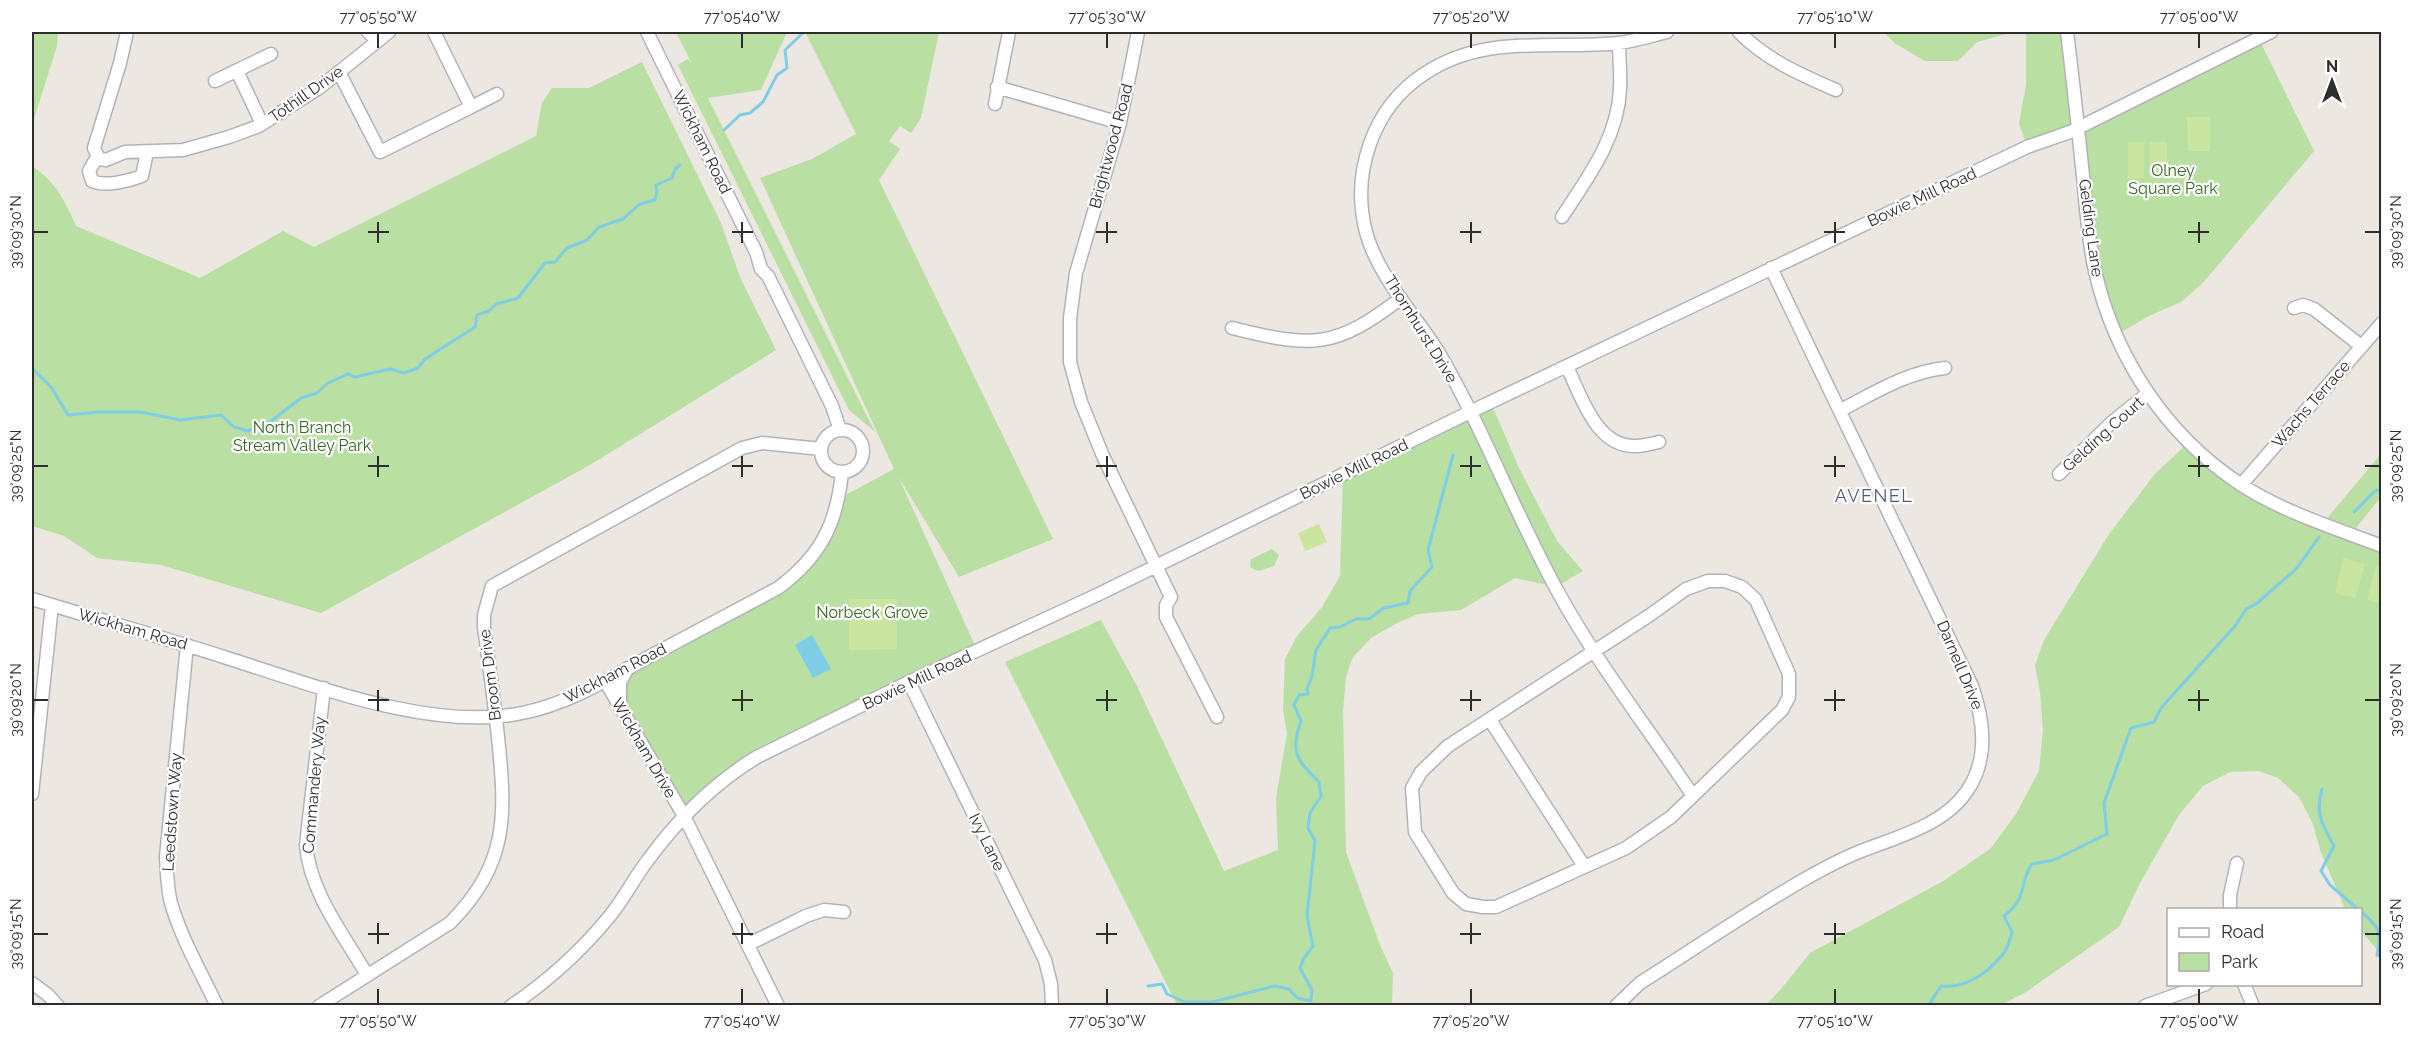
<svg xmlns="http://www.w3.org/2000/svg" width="2413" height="1037" viewBox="0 0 2413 1037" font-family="Raleway,sans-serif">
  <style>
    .green { fill: #b9dfa2 }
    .pitch { fill: #cae59f }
    .water { fill: #7dcee6 }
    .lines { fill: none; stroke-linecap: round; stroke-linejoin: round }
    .stream { stroke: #7dcee6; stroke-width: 3 }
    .minor-casing { stroke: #b1b3bc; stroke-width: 15 }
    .minor { stroke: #fff; stroke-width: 12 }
    .ticks { fill: none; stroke: #2d2d2d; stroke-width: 2 }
    .labels { text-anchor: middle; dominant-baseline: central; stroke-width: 4.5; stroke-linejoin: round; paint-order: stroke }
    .street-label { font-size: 16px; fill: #2d2d2d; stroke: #fff }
    .park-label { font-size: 16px; fill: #326621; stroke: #fff }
    .neighbourhood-label { font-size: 18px; letter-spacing: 1.5px; fill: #50597b; stroke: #fff }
    .neatline { fill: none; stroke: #2d2d2d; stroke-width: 2 }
    .ticks-label { font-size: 15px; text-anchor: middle; fill: #2d2d2d }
  </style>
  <rect width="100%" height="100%" fill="#ede7e1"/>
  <path class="green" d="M32 32H58L57 46 32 125Z
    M676 32H787L761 90 708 98 875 432 849 410 678 65 688 59 692 64Z
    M805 32H939L921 118 911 133 900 126 889 141 900 149 879 180 1053 539 959 577 898 476 978 652 757 757 684 816 605 681 796 574 840 498 894 469 760 178 812 159 856 134Z
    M1883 32H2014L1977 42 1958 61H1925L1896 44Z
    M2026 32H2067L2078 125 2258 37 2314 151 2203 283 2181 302 2149 316 2116 335 2095 271 2078 127 2027 147 2019 123 2026 85Z
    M642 62 721 223 740 277 776 350 590 465 321 613 161 565 97 558 64 536 32 526V166C56 182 65 201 76 226L200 278 283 231 314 247 536 136 542 103 552 88H589Z
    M1491 403 1519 468 1557 541 1583 571 1556 587 1515 578 1461 610 1418 614 1397 623 1371 638 1353 657 1346 677 1343 711 1346 852 1380 945 1393 973 1392 1005H1177L1005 662 1101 620 1137 686 1224 871 1278 850 1276 798 1287 733 1283 710 1285 659 1297 636 1322 607 1340 576 1343 475Z
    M2188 443 2213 465 2323 523 2381 454V497L2351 534 2381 547V954L2361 931 2360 910 2345 909 2320 850 2313 824 2299 797 2278 778 2258 771 2230 772 2203 786 2179 815 2140 883 2119 927 2026 992 2001 1005 1765 1006 1781 989 1810 953 1945 880 1991 848 2016 814 2039 771 2043 730 2040 692 2035 665 2044 640 2109 534 2155 474Z
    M1272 549 1279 555 1274 566 1258 571 1250 567 1251 559Z"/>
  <path class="pitch" d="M2187 117H2210V151H2188Z
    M2128 142H2144V178L2128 179Z
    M2150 142H2167V178H2150Z
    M1319 524 1327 542 1305 551 1298 533Z
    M2343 558 2365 564 2355 598 2335 593Z
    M2376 566 2381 567V604L2367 600Z
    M849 599H897V649L849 650Z"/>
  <path class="water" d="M812 635 831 669 813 678 795 645Z"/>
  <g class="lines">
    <path class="stream" d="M724 130 740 115 750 113 763 102 777 75 787 68 785 50 804 32
      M32 368 51 387 68 415 98 412H141L180 420 221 415 234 427 248 431 270 422 301 398 317 393 328 383 348 374 355 377 390 369 404 373 418 368 425 359 475 327 477 315 489 311 496 304 518 298 545 263 555 262 567 248 587 240 599 227 623 219 640 204 655 200 657 192 656 185 672 178 675 169 680 165
      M2354 512 2375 491 2382 490
      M2322 789C2315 814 2322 824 2334 846L2321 871 2330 885 2359 910
      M2360 911C2379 926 2382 931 2377 955L2382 956
      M1148 986 1162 984 1167 994 1185 1002H1213L1274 986 1289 989 1297 998 1311 1001 1312 990 1300 968 1304 958 1313 946 1307 916 1315 841 1308 828 1310 813 1321 796 1319 782C1296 760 1290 751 1301 721L1294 705 1299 695 1308 694 1307 689 1312 676 1316 650 1330 628 1340 627 1356 619H1369L1384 608 1408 603 1410 591 1432 567 1428 550 1453 455
      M1928 1006 1941 986C1965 989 1988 973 2003 954 2008 949 2010 939 2012 932L2004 916C2009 912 2015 907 2018 901 2025 889 2023 875 2032 864L2054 860 2107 834 2104 803 2131 728 2154 722 2161 708 2235 626 2246 609 2256 604 2297 568 2319 537"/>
    <defs>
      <path id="minor" d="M127 32 120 63 94 148 99 159 106 160 125 152 183 150 229 137 259 126 319 88 389 32
        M368 32 378 41
        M647 32 756 252 761 269 768 276 832 406 840 430
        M1138 32 1120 123 1076 273 1070 318V362L1081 402 1103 456 1171 597 1166 605V617L1217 717
        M1667 32C1651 36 1635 41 1619 43 1551 50 1485 33 1424 74 1372 108 1351 174 1366 232 1378 277 1415 314 1439 353 1484 430 1515 514 1558 592 1597 663 1648 728 1693 796
        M1739 32C1765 59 1801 75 1836 90
        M2067 32C2073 80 2078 128 2083 176 2086 208 2088 240 2095 271 2115 358 2166 435 2240 484 2283 512 2334 528 2382 546
        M237 71 262 124
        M339 72 380 152 471 107 434 32
        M215 81 271 54
        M997 87 1120 123
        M995 104 1009 32
        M471 107 497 94
        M97 157 89 171 92 181C105 187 129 181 142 176L147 152
        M1562 217C1588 177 1618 138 1620 89 1621 74 1619 58 1619 43
        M2294 308 2303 305 2314 309 2361 346
        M1232 328C1312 348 1335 349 1401 298
        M1567 367C1581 395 1596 448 1636 446 1643 446 1651 444 1659 442
        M1841 410C1874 393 1907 372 1945 368
        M821 451a21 21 0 1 1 42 0a21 21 0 1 1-42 0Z
        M2059 474 2111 423 2147 394
        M2241 485 2382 323
        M1708 581H1725L1742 587 1756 600 1789 674V697L1782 710 1671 817 1626 848 1496 907H1483L1466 904 1453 893 1415 832 1412 788 1421 772 1448 746 1650 615 1686 589Z
        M32 599C97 619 162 637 227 658 313 685 432 732 522 713 569 704 612 677 654 654 695 632 737 610 778 588 820 557 837 524 842 472
        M187 645 166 857C167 872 167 888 171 903 181 938 201 972 217 1006
        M605 681 684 816 778 1006
        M909 682 1045 960 1051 984 1052 1006
        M324 688 306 845C310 893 344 935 367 975
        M620 705V682L628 668
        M1490 720 1584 866
        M32 794 52 605
        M2230 910V895L2237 863
        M749 944 806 916 824 910 844 912
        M32 983 48 995 58 1006
        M2244 984 2253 1006
        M319 1006 450 923C509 863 506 815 498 737 494 700 489 664 484 627V615L492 586 742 448 762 443 821 449
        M511 1006C548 981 581 951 609 917 624 899 634 878 648 860 678 819 714 783 757 757L909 682 1097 595 1470 412 2027 147 2070 132 2271 32
        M1616 1006 1640 983C1694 949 1749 911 1805 879 1821 870 1837 861 1854 854 1892 838 1943 827 1967 791 1989 759 1984 720 1972 686L1771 268
        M2145 1006 2206 984"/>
    </defs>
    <use href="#minor" class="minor-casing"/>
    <use href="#minor" class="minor"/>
  </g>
  <path class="ticks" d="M378 33V48M742 33V48M1107 33V48M1471 33V48M1835 33V48M2199 33V48M378 222V243M742 222V243M1107 222V243M1471 222V243M1835 222V243M2199 222V243M33 232H48M368 232H389M732 232H753M1096 232H1117M1460 232H1481M1824 232H1845M2188 232H2209M2365 232H2380M378 456V477M742 456V477M1107 456V477M1471 456V477M1835 456V477M2199 456V477M33 466H48M368 466H389M732 466H753M1096 466H1117M1460 466H1481M1824 466H1845M2188 466H2209M2365 466H2380M378 690V711M742 690V711M1107 690V711M1471 690V711M1835 690V711M2199 690V711M33 700H48M368 700H389M732 700H753M1096 700H1117M1460 700H1481M1824 700H1845M2188 700H2209M2365 700H2380M378 923V944M742 923V944M1107 923V944M1471 923V944M1835 923V944M33 934H48M368 934H389M732 934H753M1096 934H1117M1460 934H1481M1824 934H1845M2365 934H2380M378 989V1004M742 989V1004M1107 989V1004M1471 989V1004M1835 989V1004M2199 989V1004"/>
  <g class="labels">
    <g class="street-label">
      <text transform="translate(306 94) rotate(-35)">Tothill Drive</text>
      <text transform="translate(702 142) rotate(64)">Wickham Road</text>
      <text transform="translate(1111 146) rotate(-75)">Brightwood Road</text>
      <text transform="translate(1922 197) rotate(-25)">Bowie Mill Road</text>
      <text transform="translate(2091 228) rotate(82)">Gelding Lane</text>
      <text transform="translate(1421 329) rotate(58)">Thornhurst Drive</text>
      <text transform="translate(2311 404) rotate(-49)">Wachs Terrace</text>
      <text transform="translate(2103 434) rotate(-42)">Gelding Court</text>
      <text transform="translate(1354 469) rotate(-26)">Bowie Mill Road</text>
      <text transform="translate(133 629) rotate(16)">Wickham Road</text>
      <text transform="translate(1960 665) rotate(67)">Darnell Drive</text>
      <text transform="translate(615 673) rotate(-27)">Wickham Road</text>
      <text transform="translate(490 675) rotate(-97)">Broom Drive</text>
      <text transform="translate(917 680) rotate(-25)">Bowie Mill Road</text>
      <text transform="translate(644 748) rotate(60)">Wickham Drive</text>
      <text transform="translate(314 785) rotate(-85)">Commandery Way</text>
      <text transform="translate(172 812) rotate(-86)">Leedstown Way</text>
      <text transform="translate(987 842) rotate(64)">Ivy Lane</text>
    </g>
    <g class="park-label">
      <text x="2173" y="170">Olney<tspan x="2173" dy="18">Square Park</tspan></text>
      <text x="302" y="427">North Branch<tspan x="302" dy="18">Stream Valley Park</tspan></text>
      <text x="872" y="612">Norbeck Grove</text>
    </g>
    <g class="neighbourhood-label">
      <text x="1874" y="495">AVENEL</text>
    </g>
  </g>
  <rect width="2413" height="1037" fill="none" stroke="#ffffff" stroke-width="66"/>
  <rect x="2167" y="908" width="195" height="78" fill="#ffffff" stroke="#ababab" stroke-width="1.5"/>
  <rect x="2179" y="928" width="30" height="9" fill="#ffffff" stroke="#ababab" stroke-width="1.5"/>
  <text x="2221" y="938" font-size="18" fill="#2d2d2d">Road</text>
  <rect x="2179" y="953" width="30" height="18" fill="#b9dfa2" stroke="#ababab" stroke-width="1.5"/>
  <text x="2221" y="968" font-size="18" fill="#2d2d2d">Park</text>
  <g transform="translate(2332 81)" stroke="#ffffff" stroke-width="4.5" paint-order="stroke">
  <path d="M0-4.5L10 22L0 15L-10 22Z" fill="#2d2d2d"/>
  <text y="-9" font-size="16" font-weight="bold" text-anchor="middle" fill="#2d2d2d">N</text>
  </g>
  <rect x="33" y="33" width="2347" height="971" class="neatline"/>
  <g class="ticks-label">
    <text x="378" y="22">77°05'50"W</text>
    <text x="742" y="22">77°05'40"W</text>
    <text x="1107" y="22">77°05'30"W</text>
    <text x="1471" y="22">77°05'20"W</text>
    <text x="1835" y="22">77°05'10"W</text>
    <text x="2199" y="22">77°05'00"W</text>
    <text transform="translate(16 232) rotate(-90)" y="5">39°09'30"N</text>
    <text transform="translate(2396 232) rotate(-90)" y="5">39°09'30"N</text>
    <text transform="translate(16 466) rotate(-90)" y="5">39°09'25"N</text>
    <text transform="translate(2396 466) rotate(-90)" y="5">39°09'25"N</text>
    <text transform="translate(16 700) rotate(-90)" y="5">39°09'20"N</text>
    <text transform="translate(2396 700) rotate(-90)" y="5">39°09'20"N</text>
    <text transform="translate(16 934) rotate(-90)" y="5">39°09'15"N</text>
    <text transform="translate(2396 934) rotate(-90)" y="5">39°09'15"N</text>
    <text x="378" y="1026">77°05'50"W</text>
    <text x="742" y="1026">77°05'40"W</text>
    <text x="1107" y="1026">77°05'30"W</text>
    <text x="1471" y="1026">77°05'20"W</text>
    <text x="1835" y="1026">77°05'10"W</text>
    <text x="2199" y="1026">77°05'00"W</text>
  </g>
</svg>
